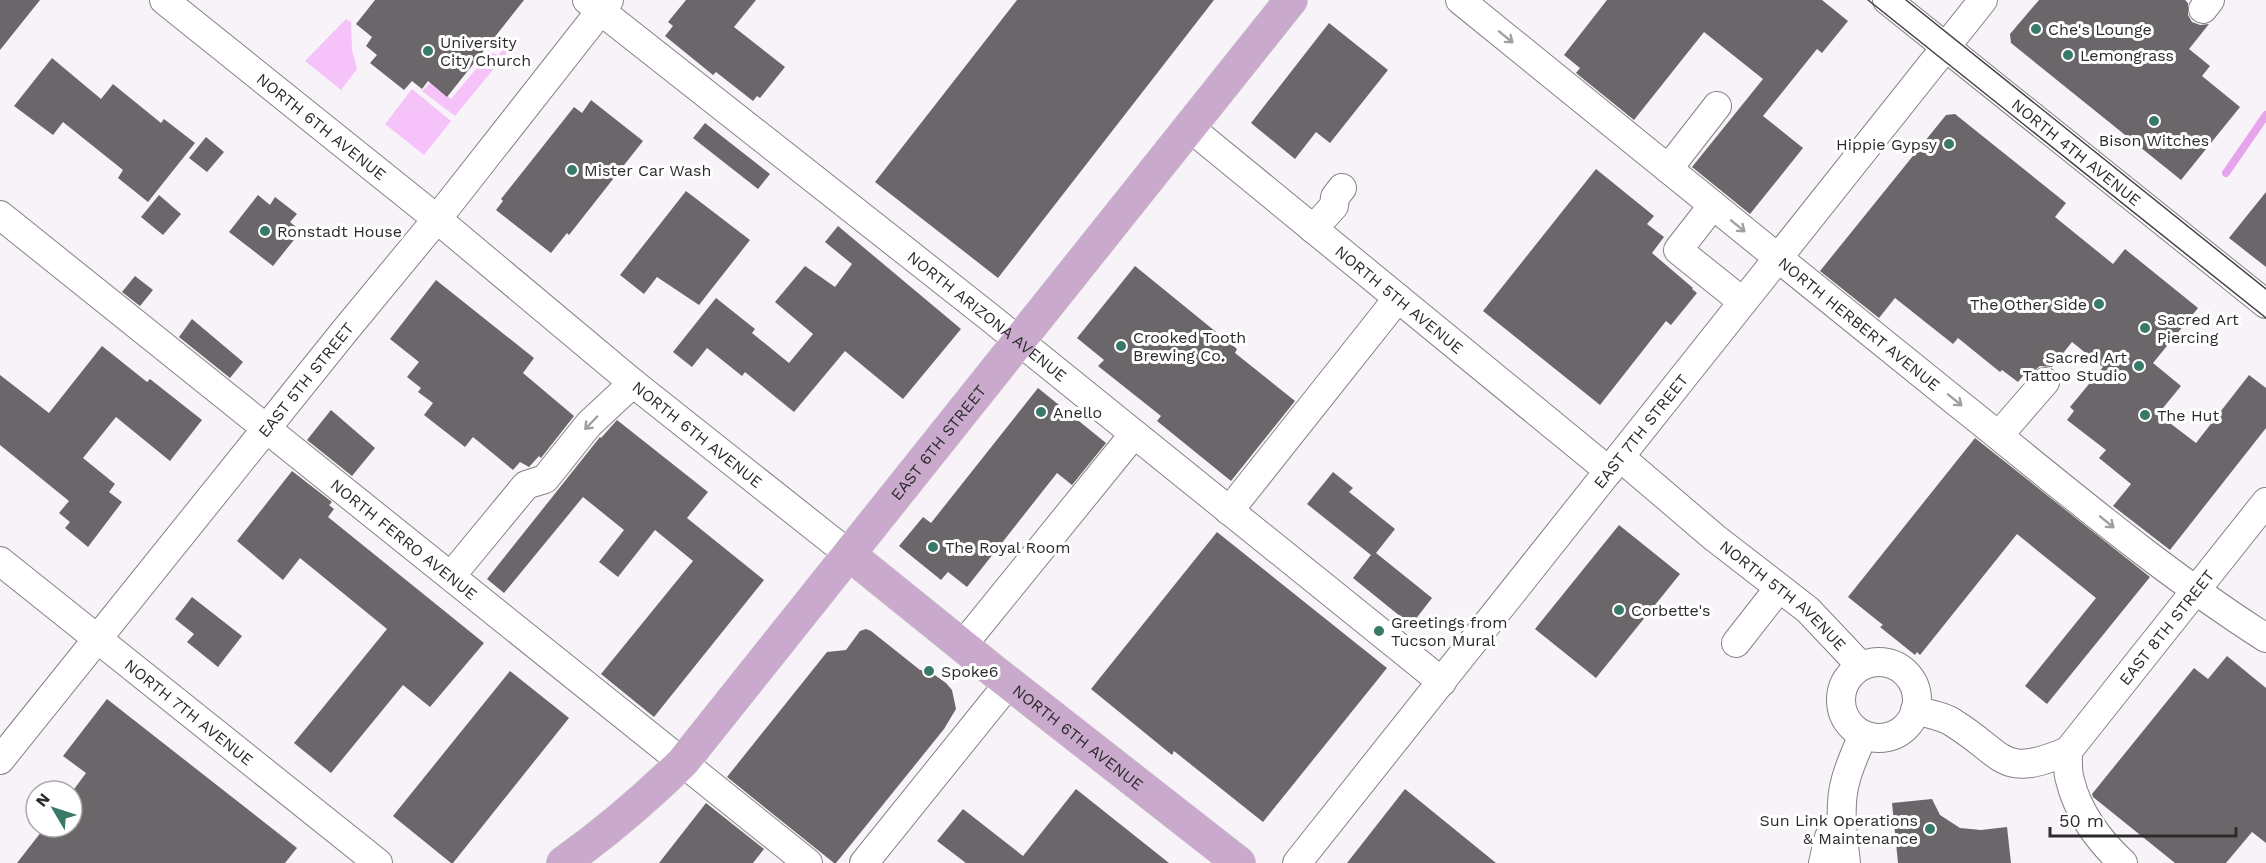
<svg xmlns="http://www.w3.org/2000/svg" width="2266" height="863" viewBox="0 0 2266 863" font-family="'Work Sans',sans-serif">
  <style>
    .green { fill: #f6c2fa }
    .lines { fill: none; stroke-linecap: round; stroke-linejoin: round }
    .stream { stroke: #e5a4eb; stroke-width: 8 }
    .building { fill: #6a666a }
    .minor-casing { stroke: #858286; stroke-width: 30 }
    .major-casing { stroke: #d1d0d1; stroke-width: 34 }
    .minor { stroke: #fff; stroke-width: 28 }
    .major { stroke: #c9a9cc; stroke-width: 33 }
    .tram { stroke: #434143; stroke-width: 1.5 }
    .oneway { stroke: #a0a0a0 }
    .poi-dot { fill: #397968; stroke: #fff; stroke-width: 2 }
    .labels { text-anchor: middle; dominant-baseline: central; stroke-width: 6; stroke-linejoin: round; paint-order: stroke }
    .poi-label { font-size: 16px; fill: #2c2b2c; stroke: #fff; text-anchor: start }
    .street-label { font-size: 16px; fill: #2c2b2c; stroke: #fff }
  </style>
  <rect width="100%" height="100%" fill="#f8f3f8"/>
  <path class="green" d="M346 19 351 22 352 50 357 69 341 90 305 61Z
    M511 41 514 44 455 116 422 91 430 83 451 99 490 52 498 55Z
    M412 89 451 121 424 155 385 124Z"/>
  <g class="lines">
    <path class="stream" d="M2226 173 2266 115"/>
  </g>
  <path class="building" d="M0 0H40L0 50Z
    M375 0H524L447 97 428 81 422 89 412 81 404 90 370 63 377 55 366 46 372 37 356 24Z
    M686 0H756L734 27 785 67 760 98 757 96 753 101 716 72 713 75 665 36 673 26 668 22Z
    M1017 0H1214L998 278 875 182Z
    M1607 0H1822L1848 21 1822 53 1817 49 1763 116 1803 148 1750 214 1692 167 1763 79 1704 32 1634 120 1576 73 1580 68 1564 55Z
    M2039 0H2185L2188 3V15L2192 22 2200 25 2209 24 2189 49 2210 66 2202 76 2240 107 2181 180 2011 43 2010 34Z
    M1329 23 1388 70 1330 143 1316 132 1295 159 1251 123Z
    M52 58 101 99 113 84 161 123 164 119 195 143 148 202 118 178 123 170 63 122 53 135 14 106Z
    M591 100 643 141 569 235 567 233 551 253 496 210 503 201 501 199 574 107 582 113Z
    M1955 114 2066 203 2055 217 2113 264 2125 249 2198 308 2153 363 2181 386 2158 414 2196 443 2249 375 2266 388V428L2170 550 2113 506 2131 484 2099 458 2106 450 2067 420 2074 411 2070 407 2103 367 2072 342 2052 367 2040 366 2030 374 2027 371 2018 382 2002 370 2000 372 1958 338 1953 344 1895 298 1879 318 1820 271 1946 115Z
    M705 123 770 174 758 189 693 138Z
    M206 137 224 152 207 172 189 158Z
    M1596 169 1654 216 1647 224 1664 237 1652 253 1693 288 1692 289 1697 293 1671 325 1666 321 1600 405 1483 311Z
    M686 191 750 240 699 305 657 277 644 294 620 275Z
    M2266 192V267L2229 238Z
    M159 195 181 214 163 235 141 217Z
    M258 195 270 205 275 197 297 214 290 222 301 231 273 266 229 232Z
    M838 226 961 329 903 399 845 351 794 412 745 372 742 376 707 348 692 367 673 352 716 298 755 329 752 333 789 363 813 334 775 302 805 266 835 287 852 264 825 242Z
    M1135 266 1237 349 1235 353 1295 401 1231 481 1157 421 1161 416 1098 366 1104 360 1077 338Z
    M135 276 153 290 140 306 122 292Z
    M436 280 534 358 523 373 574 416 541 458 539 456 529 467 520 462 513 470 473 437 465 447 424 415 433 403 418 392 421 388 407 377 419 362 390 339Z
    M192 319 243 362 230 378 179 337Z
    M102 346 147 382 150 379 202 420 170 461 116 417 83 458 115 484 109 492 122 502 88 547 65 528 70 522 59 513 69 501 0 445V375L49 413Z
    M1038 388 1106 443 1072 485 1057 473 967 587 948 572 941 580 899 546 923 517 931 523Z
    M331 410 375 448 352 476 307 440Z
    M617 420 708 492 687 518 764 580 654 717 601 674 693 561 655 530 618 577 599 562 624 530 583 497 504 593 487 579 600 437 601 438Z
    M1975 438 2150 577 2047 704 2025 686 2096 598 2017 534 1920 655 1917 652 1915 655 1880 627 1883 625 1848 597Z
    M292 471 332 502 329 505 334 509 328 517 484 643 430 707 403 685 331 773 294 743 387 629 300 558 283 580 237 541Z
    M1333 472 1353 488 1349 492 1395 529 1376 553 1432 598 1411 625 1353 578 1371 555 1307 504Z
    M1619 525 1680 574 1596 678 1535 629Z
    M1217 532 1387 668 1263 822 1174 751 1172 755 1091 689Z
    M192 597 242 636 218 667 187 642 194 634 175 619Z
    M866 629 871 631 920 670 929 671 946 683 952 690 956 709 944 729 836 863H834L727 777 827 652 846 650 860 631Z
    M2227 656 2266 688V843L2252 832 2226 863H2175L2093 797 2092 794 2194 668 2208 679Z
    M510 671 569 718 453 863H451L393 816Z
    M107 699 297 848 285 863H17L45 827H72V792L86 773 63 756Z
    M1076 789 1169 863H966L937 841 963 809 1023 856Z
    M1405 789 1496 863H1347Z
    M1932 799 1940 815 1960 828 1981 830 2007 827 2011 863H1898L1892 803Z
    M706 803 764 849 753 863H659Z"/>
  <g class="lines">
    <defs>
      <g id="minor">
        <path id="s1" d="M164 0 437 219 633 383 850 555"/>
        <path id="s2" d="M587 0 988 316 1442 682"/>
        <path id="s3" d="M1460 0C1625 134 1789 267 1954 400 2056 481 2156 568 2266 638"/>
        <path id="s4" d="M1887 0 2266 304"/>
        <path d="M2203 9 2210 0"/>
        <path id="s5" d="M1189 127 1609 471"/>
        <path d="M1668 169 1717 106"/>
        <path d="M1713 205 1678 250 1743 302"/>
        <path id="s6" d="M0 215 808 863"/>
        <path d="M1313 229 1334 206 1335 197 1342 188"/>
        <path d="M1999 435 2045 382"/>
        <path id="s7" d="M1620 457 1715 538 1808 610 1861 666"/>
        <path d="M1229 511 1398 298"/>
        <path id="s8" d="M0 561 378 863"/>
        <path d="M451 576 526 485 545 479 589 424 633 383"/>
        <path d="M1736 643 1779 588"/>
        <path d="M962 646 1134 434"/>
        <circle cx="1879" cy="700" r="38"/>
        <path id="s9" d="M1915 710C1928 714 1944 716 1955 724 2007 757 2001 779 2068 751L2266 502"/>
        <path d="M2068 751C2068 760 2067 771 2070 780 2077 811 2099 841 2123 863"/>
        <path id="s10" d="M0 760 343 333 437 219 609 0"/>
        <path d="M864 863 1009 683"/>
        <path id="s11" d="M1297 863 1983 0"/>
        <path d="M1823 863 1829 837 1842 823"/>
        <path d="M1846 863C1843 835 1838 806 1846 779 1850 764 1857 749 1863 735"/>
      </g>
      <g id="major">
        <path id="s12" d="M850 555 995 672 1239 863"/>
        <path id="s13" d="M563 863C608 831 644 800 683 762L1291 0"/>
      </g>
    </defs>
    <use href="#minor" class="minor-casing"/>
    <use href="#major" class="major-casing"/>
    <use href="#minor" class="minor"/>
    <use href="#major" class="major"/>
    <path class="tram" d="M1868 0 2266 318
      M1906 0 2266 289"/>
  </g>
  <defs><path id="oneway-shaft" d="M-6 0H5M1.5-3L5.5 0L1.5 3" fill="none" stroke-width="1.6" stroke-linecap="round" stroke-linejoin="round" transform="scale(1.5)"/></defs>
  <g class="oneway">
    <use href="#oneway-shaft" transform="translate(1506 37) rotate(39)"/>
    <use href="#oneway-shaft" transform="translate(1738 226) rotate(39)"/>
    <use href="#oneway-shaft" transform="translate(1955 400) rotate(39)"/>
    <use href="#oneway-shaft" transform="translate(591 423) rotate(134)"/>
    <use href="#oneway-shaft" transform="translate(2107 522) rotate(39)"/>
  </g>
  <g class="poi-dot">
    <circle cx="2036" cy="29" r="6"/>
    <circle cx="428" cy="51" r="6"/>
    <circle cx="2068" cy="55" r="6"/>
    <circle cx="2154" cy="121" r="6"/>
    <circle cx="1949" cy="144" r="6"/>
    <circle cx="572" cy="170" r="6"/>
    <circle cx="265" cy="231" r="6"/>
    <circle cx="2099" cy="304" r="6"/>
    <circle cx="2145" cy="328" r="6"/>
    <circle cx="1121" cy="346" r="6"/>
    <circle cx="2139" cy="366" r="6"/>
    <circle cx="1041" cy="412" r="6"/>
    <circle cx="2145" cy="415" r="6"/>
    <circle cx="933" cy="547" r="6"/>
    <circle cx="1619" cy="610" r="6"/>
    <circle cx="1379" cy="631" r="6"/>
    <circle cx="929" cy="671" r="6"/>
    <circle cx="1930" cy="829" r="6"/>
  </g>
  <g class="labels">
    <g class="poi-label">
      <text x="2048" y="29">Che's Lounge</text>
      <text x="440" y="42">University<tspan x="440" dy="18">City Church</tspan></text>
      <text x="2080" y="55">Lemongrass</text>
      <text x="2154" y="140" text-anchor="middle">Bison Witches</text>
      <text x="1937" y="144" text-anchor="end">Hippie Gypsy</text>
      <text x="584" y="170">Mister Car Wash</text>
      <text x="277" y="231">Ronstadt House</text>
      <text x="2087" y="304" text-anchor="end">The Other Side</text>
      <text x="2157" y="319">Sacred Art<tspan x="2157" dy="18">Piercing</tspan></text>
      <text x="1133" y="337">Crooked Tooth<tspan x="1133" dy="18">Brewing Co.</tspan></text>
      <text x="2127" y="357" text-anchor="end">Sacred Art<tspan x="2127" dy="18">Tattoo Studio</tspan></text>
      <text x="1053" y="412">Anello</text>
      <text x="2157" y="415">The Hut</text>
      <text x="945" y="547">The Royal Room</text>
      <text x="1631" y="610">Corbette's</text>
      <text x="1391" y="622">Greetings from<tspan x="1391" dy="18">Tucson Mural</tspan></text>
      <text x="941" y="671">Spoke6</text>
      <text x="1918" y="820" text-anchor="end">Sun Link Operations<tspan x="1918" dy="18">&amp; Maintenance</tspan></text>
    </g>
    <g class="street-label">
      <text stroke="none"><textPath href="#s1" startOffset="202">NORTH 6TH AVENUE</textPath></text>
      <text stroke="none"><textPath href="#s4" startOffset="243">NORTH 4TH AVENUE</textPath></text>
      <text stroke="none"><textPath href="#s5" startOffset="272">NORTH 5TH AVENUE</textPath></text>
      <text stroke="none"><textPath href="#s2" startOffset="510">NORTH ARIZONA AVENUE</textPath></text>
      <text stroke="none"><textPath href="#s3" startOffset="514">NORTH HERBERT AVENUE</textPath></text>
      <text stroke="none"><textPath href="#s10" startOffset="488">EAST 5TH STREET</textPath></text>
      <text stroke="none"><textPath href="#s11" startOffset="552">EAST 7TH STREET</textPath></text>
      <text stroke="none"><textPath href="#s1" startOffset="688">NORTH 6TH AVENUE</textPath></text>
      <text stroke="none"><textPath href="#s13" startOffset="566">EAST 6TH STREET</textPath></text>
      <text stroke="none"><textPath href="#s6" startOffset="518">NORTH FERRO AVENUE</textPath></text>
      <text stroke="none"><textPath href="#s7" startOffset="214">NORTH 5TH AVENUE</textPath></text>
      <text stroke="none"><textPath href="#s9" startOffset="328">EAST 8TH STREET</textPath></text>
      <text stroke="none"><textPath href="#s8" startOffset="242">NORTH 7TH AVENUE</textPath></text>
      <text stroke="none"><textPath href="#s12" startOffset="292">NORTH 6TH AVENUE</textPath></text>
    </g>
  </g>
  <g transform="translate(54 809) rotate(309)"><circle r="28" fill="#ffffff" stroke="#abaaab" stroke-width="1.5"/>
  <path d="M0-4.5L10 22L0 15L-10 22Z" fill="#397968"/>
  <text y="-9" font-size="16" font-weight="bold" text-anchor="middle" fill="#2c2b2c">N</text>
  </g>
  <path d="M2050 827v9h186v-9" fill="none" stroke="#2c2b2c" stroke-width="3"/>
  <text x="2059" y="827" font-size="18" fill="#2c2b2c" stroke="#ffffff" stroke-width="4.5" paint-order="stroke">50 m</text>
</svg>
